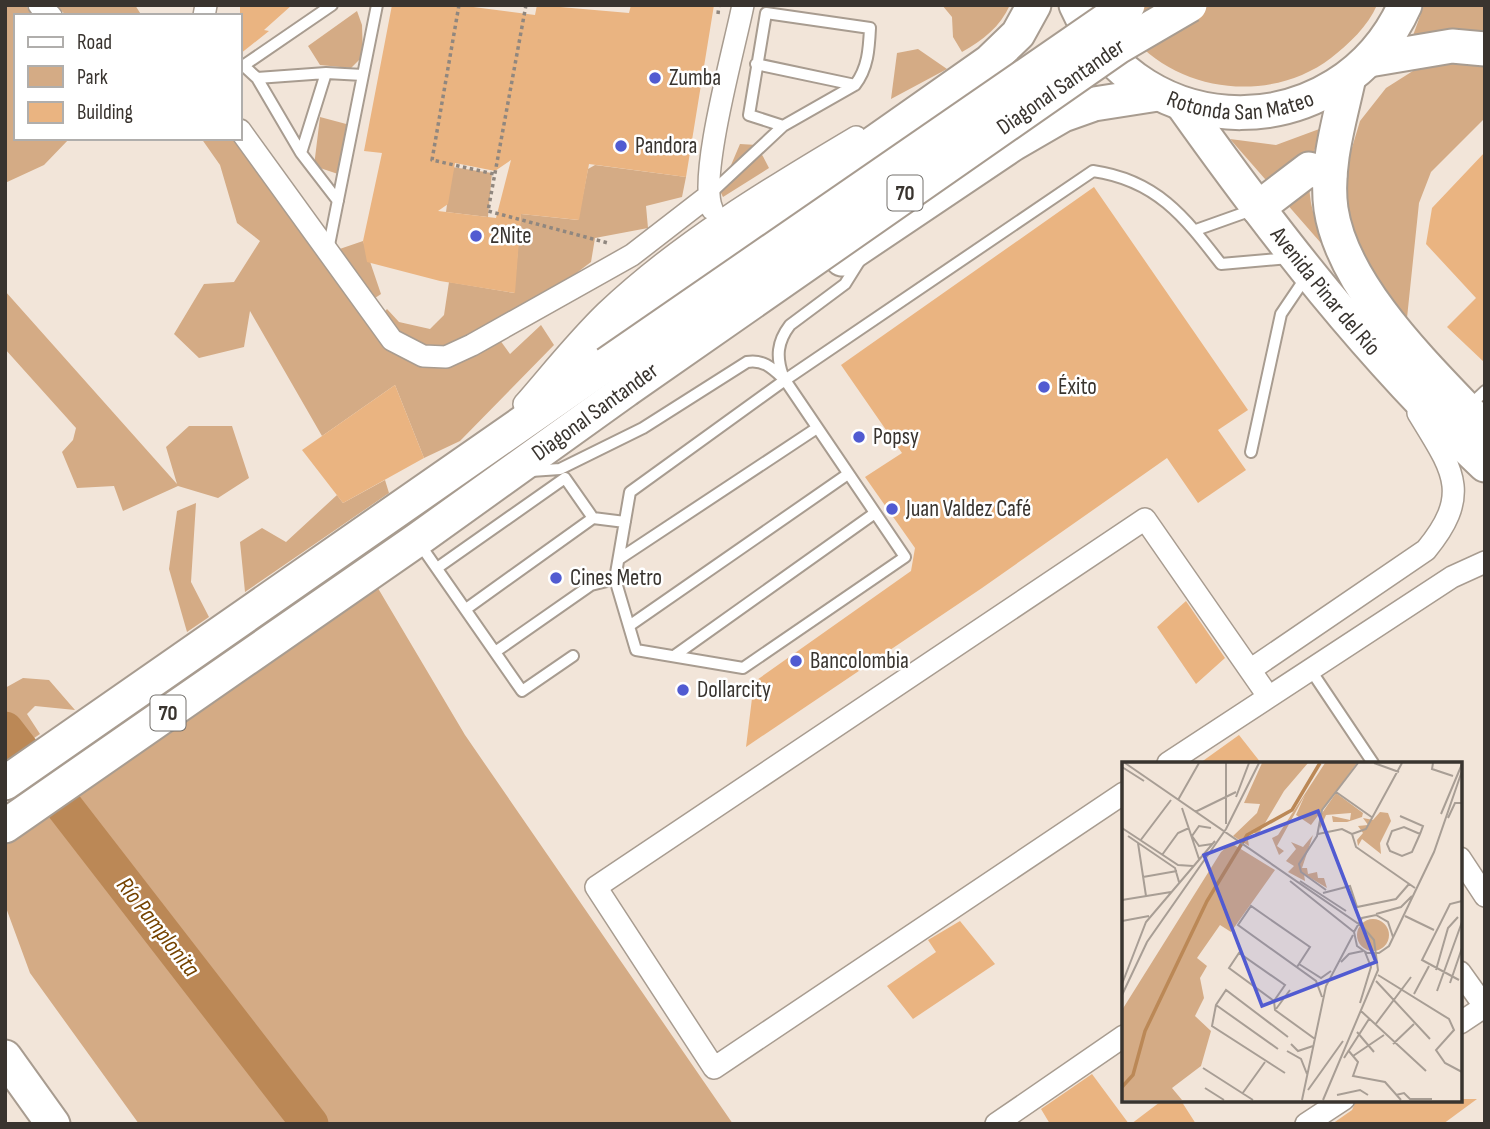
<svg xmlns="http://www.w3.org/2000/svg" width="1490" height="1129" viewBox="0 0 1490 1129" font-family="'Sofia Sans Condensed',sans-serif">
  <style>
    .green { fill: #d4ab85 }
    .lines { fill: none; stroke-linecap: round; stroke-linejoin: round }
    .river { stroke: #bb8856; stroke-width: 37 }
    .building { fill: #eab481; fill-rule: evenodd }
    .lane-casing { stroke: #a89c90; stroke-width: 14 }
    .street-casing { stroke: #a89c90; stroke-width: 24 }
    .primary-casing { stroke: #a89c90; stroke-width: 37 }
    .path { stroke: #90877f; stroke-width: 3.5; stroke-dasharray: 3.5 3.5; stroke-linecap: butt }
    .lane { stroke: #fff; stroke-width: 10 }
    .street { stroke: #fff; stroke-width: 21 }
    .primary { stroke: #fff; stroke-width: 33 }
    .primary-bridge-casing { stroke: #a89c90; stroke-width: 37; stroke-linecap: butt }
    .primary-bridge { stroke: #fff; stroke-width: 33 }
    .poi-dot { fill: #515bd1; stroke: #fff; stroke-width: 2.5 }
    .labels { text-anchor: middle; dominant-baseline: central; stroke-width: 5; stroke-linejoin: round; paint-order: stroke }
    .shield { fill: #fff; stroke: #74716d; stroke-width: 2 }
    .shield-label { font-size: 21px; font-weight: bold; fill: #39342f }
    .poi-label { font-size: 23px; fill: #39342f; stroke: #fff; text-anchor: start }
    .street-label { font-size: 23px; fill: #39342f; stroke: #fff }
    .water-label { font-size: 24px; font-style: italic; fill: #754300; stroke: #fff }
    .inset-river { fill: none; stroke: #bb8856; stroke-width: 3.5 }
    .inset-road { fill: none; stroke: #a89e95; stroke-width: 2 }
    .view { fill: #515bd1; fill-opacity: 0.15; stroke: #515bd1; stroke-width: 3.5 }
    .inset-edge { fill: none; stroke: #39342f; stroke-width: 3.5 }
  </style>
  <rect width="100%" height="100%" fill="#f2e5d9"/>
  <path class="green" d="M5 5H25L34 16H16V138H70L44 165 5 183Z
    M55 5H135L142 16H67Z
    M942 5H1010C1000 27 983 40 962 52L953 37 952 17Z
    M1111 5H1377C1368 26 1349 44 1331 58 1272 103 1181 94 1132 37 1124 28 1118 15 1111 5Z
    M1424 5H1485V40L1411 41Z
    M357 11 362 25 363 56 351 68 320 65 308 46Z
    M918 49 947 69 891 99 897 53Z
    M1447 60 1485 62V118L1431 172 1419 203 1407 318 1400 320 1363 267 1344 196 1348 161 1360 121 1386 88 1416 69Z
    M320 117 350 125 338 174 314 166Z
    M1322 128C1300 184 1307 218 1341 266L1230 139 1276 145Z
    M201 138H239L420 359 497 336 510 354 541 325 554 345 460 441 424 458 395 385 322 436 250 311 244 347 199 358 174 334 204 284 234 282 260 241 237 223 220 165Z
    M740 144 757 145 769 168 723 197 720 191Z
    M595 165 686 177 682 197 646 206 648 228 595 238 591 262C555 289 470 361 425 354 411 352 391 329 378 319L387 309 399 322 430 329 444 315 449 282 514 293 521 214 578 220 588 169Z
    M452 167 492 173 488 217 446 212Z
    M363 241 381 294 366 304 328 253Z
    M5 291 177 484 166 447 189 426H232L249 478 218 498 178 486 123 511 114 486 77 488 62 452 73 440 76 428 5 349Z
    M385 480 389 493 245 592 240 542 262 528 286 542 337 495 343 503Z
    M196 503 191 582 209 617 187 632 169 569 177 511Z
    M366 568 465 735 733 1124H139L30 973 5 905V842Z
    M23 678 49 680 75 710 35 706 27 714 40 734 5 758V688Z"/>
  <g class="lines">
    <path class="river" d="M5 730 310 1124"/>
  </g>
  <path class="building" d="M240 5H292L264 30 269 31 240 54Z
    M392 5H458L535 15 537 5 629 13 631 5H714L686 177 589 164 579 220 521 214 515 293 440 281 367 262 363 241 382 153 364 151ZM511 160 496 218 438 211 448 204 455 163 495 171Z
    M1485 152V363L1447 327 1476 298 1426 244 1432 208Z
    M1094 187 1248 410 1218 430 1246 470 1198 503 1167 458 982 588 746 747 754 682 911 571 915 548 865 477 902 453 841 365Z
    M395 385 424 458 343 503 302 450Z
    M1186 601 1225 658 1196 684 1157 627Z
    M1239 735 1261 763H1200Z
    M960 921 995 964 913 1019 887 986 936 952 928 940Z
    M1092 1074 1129 1124H1050L1041 1109Z
    M1164 1099H1180L1196 1124H1131Z
    M1357 1099H1477L1443 1124H1332L1352 1110Z"/>
  <g class="lines">
    <defs>
      <path id="lane" d="M756 64 855 85
        M244 66 257 78 326 73
        M240 68 332 5
        M257 78 301 153
        M709 195 783 126 855 85C868 68 869 49 870 28L766 13 749 115 783 126
        M338 201 301 153 326 73 363 75
        M1196 230 1255 209
        M328 250 377 5
        M783 376C776 357 777 342 790 325L845 284 860 260
        M1469 406 1485 391
        M1251 452 1281 314 1306 277
        M531 471 560 469 643 428 747 362C764 359 773 369 785 380L905 557 743 668 636 650 615 579 630 492 785 380 1093 171C1156 180 1184 216 1221 264L1289 258
        M419 543 522 691 573 656
        M619 559 817 428
        M437 568 565 478 593 518
        M466 609 593 518 625 522
        M629 626 848 474
        M495 652 591 585 615 579
        M674 656 875 513
        M1310 669 1373 763"/>
      <path id="street" d="M39 5 51 16
        M204 16 206 5
        M240 130 392 340 423 356 446 357 472 345 632 255 707 197
        M712 209C698 177 735 46 743 5
        M524 404C551 373 577 340 606 312 680 242 770 188 856 137
        M1250 670 1426 550C1473 493 1452 469 1418 413
        M1168 763 1452 577 1485 562
        M1124 793 714 1068 596 887 1145 519 1268 696
        M1460 858 1485 896
        M1460 972 1485 1007
        M1460 1023 1484 1007
        M996 1124 1124 1036
        M1306 1124 1344 1099"/>
      <g id="primary">
        <path id="s1" d="M1076 5C1140 149 1341 148 1405 5"/>
        <path d="M1369 60 1452 46 1485 49"/>
        <path d="M1349 77C1340 119 1325 166 1331 209 1343 290 1431 371 1485 429"/>
        <path id="s2" d="M1182 104C1273 232 1370 357 1485 465"/>
        <path d="M1258 208 1309 169 1330 175"/>
        <path d="M842 259 1013 144 1063 115 1094 104 1158 94"/>
        <path d="M563 371 683 277 989 62 1018 34 1034 5"/>
        <path d="M5 783 607 364"/>
        <path d="M5 826 417 540 626 390"/>
        <path d="M5 1057 53 1124"/>
      </g>
    </defs>
    <use href="#lane" class="lane-casing"/>
    <use href="#street" class="street-casing"/>
    <use href="#primary" class="primary-casing"/>
    <path class="path" d="M459 5 432 160 494 174
      M526 5 488 211 608 243
      M718 14 719 5"/>
    <use href="#lane" class="lane"/>
    <use href="#street" class="street"/>
    <use href="#primary" class="primary"/>
    <defs>
      <g id="primary-bridge">
        <path d="M607 364 1128 5"/>
        <path id="s3" d="M626 390 1118 47 1190 5"/>
      </g>
    </defs>
    <use href="#primary-bridge" class="primary-bridge-casing"/>
    <use href="#primary-bridge" class="primary-bridge"/>
  </g>
  <g class="poi-dot">
    <circle cx="655" cy="78" r="7"/>
    <circle cx="621" cy="146" r="7"/>
    <circle cx="476" cy="236" r="7"/>
    <circle cx="1044" cy="387" r="7"/>
    <circle cx="859" cy="437" r="7"/>
    <circle cx="892" cy="509" r="7"/>
    <circle cx="556" cy="578" r="7"/>
    <circle cx="796" cy="661" r="7"/>
    <circle cx="683" cy="690" r="7"/>
  </g>
  <g class="labels">
    <g class="shield">
      <rect x="887.5" y="175.5" width="35" height="35" rx="5"/>
      <rect x="150.5" y="695.5" width="35" height="35" rx="5"/>
    </g>
    <g class="shield-label">
      <text x="905" y="193">70</text>
      <text x="168" y="713">70</text>
    </g>
    <g class="poi-label">
      <text x="669" y="78">Zumba</text>
      <text x="635" y="146">Pandora</text>
      <text x="490" y="236">2Nite</text>
      <text x="1058" y="387">Éxito</text>
      <text x="873" y="437">Popsy</text>
      <text x="906" y="509">Juan Valdez Café</text>
      <text x="570" y="578">Cines Metro</text>
      <text x="810" y="661">Bancolombia</text>
      <text x="697" y="690">Dollarcity</text>
    </g>
    <g class="street-label">
      <text stroke="none"><textPath href="#s3" startOffset="530">Diagonal Santander</textPath></text>
      <text stroke="none"><textPath href="#s1" startOffset="208">Rotonda San Mateo</textPath></text>
      <text stroke="none"><textPath href="#s2" startOffset="236">Avenida Pinar del Río</textPath></text>
      <text transform="translate(595 412) rotate(-36)">Diagonal Santander</text>
    </g>
    <g class="water-label">
      <text transform="translate(158 927) rotate(52)">Río Pamplonita</text>
    </g>
  </g>
  <g transform="translate(1122 762)">
    <rect width="340" height="340" fill="#f2e5d9"/>
    <path d="M140 1H186L162 29 136 73 129 69 125 72 127 84 111 74 135 51 138 42 122 41ZM203 1H235L189 63 174 53 183 33 155 84 162 89 157 93 150 76 156 73ZM214 31 241 51 240 55 225 60H211L210 54 228 58 229 51 204 53 198 67V54ZM258 50 266 51 269 59 258 81 259 92 240 77 236 84 235 78 241 71 236 64 246 63 241 56 251 58ZM191 73 180 106H185L186 112 195 110 196 116H202L205 126 182 112 183 119 166 110 172 104 164 99 174 87 169 80 181 85ZM109 81 153 108 109 170 98 163 75 196 85 204 78 216 82 236 73 254 89 269 79 304 50 326 60 338H0V248L99 90ZM235 173a16 16 0 1 1 32 0a16 16 0 1 1-32 0Z" fill="#d4ab85"/>
    <path class="inset-river" d="M0 325 11 313 23 269 85 139 125 73 170 48 198 1"/>
    <path class="inset-road" d="M3 1 241 165 252 178 256 208 201 338M104 1V62M252 1 277 10M311 1 310 7 331 14M0 5 22 19M214 30 251 56M114 35 127 1M56 38 77 1M60 46 77 97M73 50 114 30M319 52 340 2M278 54 301 64 298 72 290 90 280 94 268 89 265 82 270 69 282 65 298 72M326 56 333 41H340M0 66 56 103 71 104M89 66 77 64 70 74 77 84 90 82M196 72 220 67 230 72 234 85 293 126M230 72 244 67 280 1M6 74 53 106 57 120M18 79 49 38M16 81 24 134M40 93 56 71 67 66M21 115 55 109M168 119 232 170M178 119 224 149M204 128 179 110 177 102 195 74 200 48 236 1M201 131 228 124 235 145 274 137 287 122M0 138 49 130M254 152 279 145 290 134M283 154 312 168M0 159 27 154M271 175 266 160 254 153 240 156 232 170 235 184 245 191H257L267 184 312 90 340 9M219 200 227 192 241 189M177 202 199 216 209 209M175 205 188 185 129 144 116 163 194 219 200 235M314 208 326 166 336 155M256 213 327 257 332 268 314 288 323 301 340 310M337 218 300 198 328 142 340 139M254 219 308 277M328 221 340 186M0 222 24 160 93 79M315 229 340 160M292 232 307 204M0 233 25 180 104 67 137 1M152 239 107 206 117 191 163 223 152 239 153 248 193 277M238 241 249 205 243 190M94 243 156 287M154 247 168 228M239 249 304 309M253 263 289 215M235 270 252 290M169 282 176 289 191 284M271 282 292 262M226 288 236 300 231 314 263 320 279 338M165 289 179 297 185 312M231 294 262 273M222 296 247 257M81 306 131 338M163 311 90 264 94 243 104 228 166 275M83 326 102 338M186 328 221 279M120 332 143 300M215 333 238 328 246 333M274 333 282 331 288 337H310M180 338 204 224 231 173"/>
    <path class="view" d="M196 49 254 200 140 244 82 93Z"/>
    <rect width="340" height="340" class="inset-edge"/>
  </g>
  <rect width="1490" height="1129" fill="none" stroke="#39342f" stroke-width="14"/>
  <rect x="14" y="14" width="228" height="126" fill="#ffffff" stroke="#b0aeac" stroke-width="2"/>
  <rect x="28" y="37" width="35" height="10" fill="#ffffff" stroke="#b0aeac" stroke-width="2"/>
  <text x="77" y="49" font-size="21" fill="#39342f">Road</text>
  <rect x="28" y="66" width="35" height="21" fill="#d4ab85" stroke="#b0aeac" stroke-width="2"/>
  <text x="77" y="84" font-size="21" fill="#39342f">Park</text>
  <rect x="28" y="102" width="35" height="21" fill="#eab481" stroke="#b0aeac" stroke-width="2"/>
  <text x="77" y="119" font-size="21" fill="#39342f">Building</text>
</svg>
